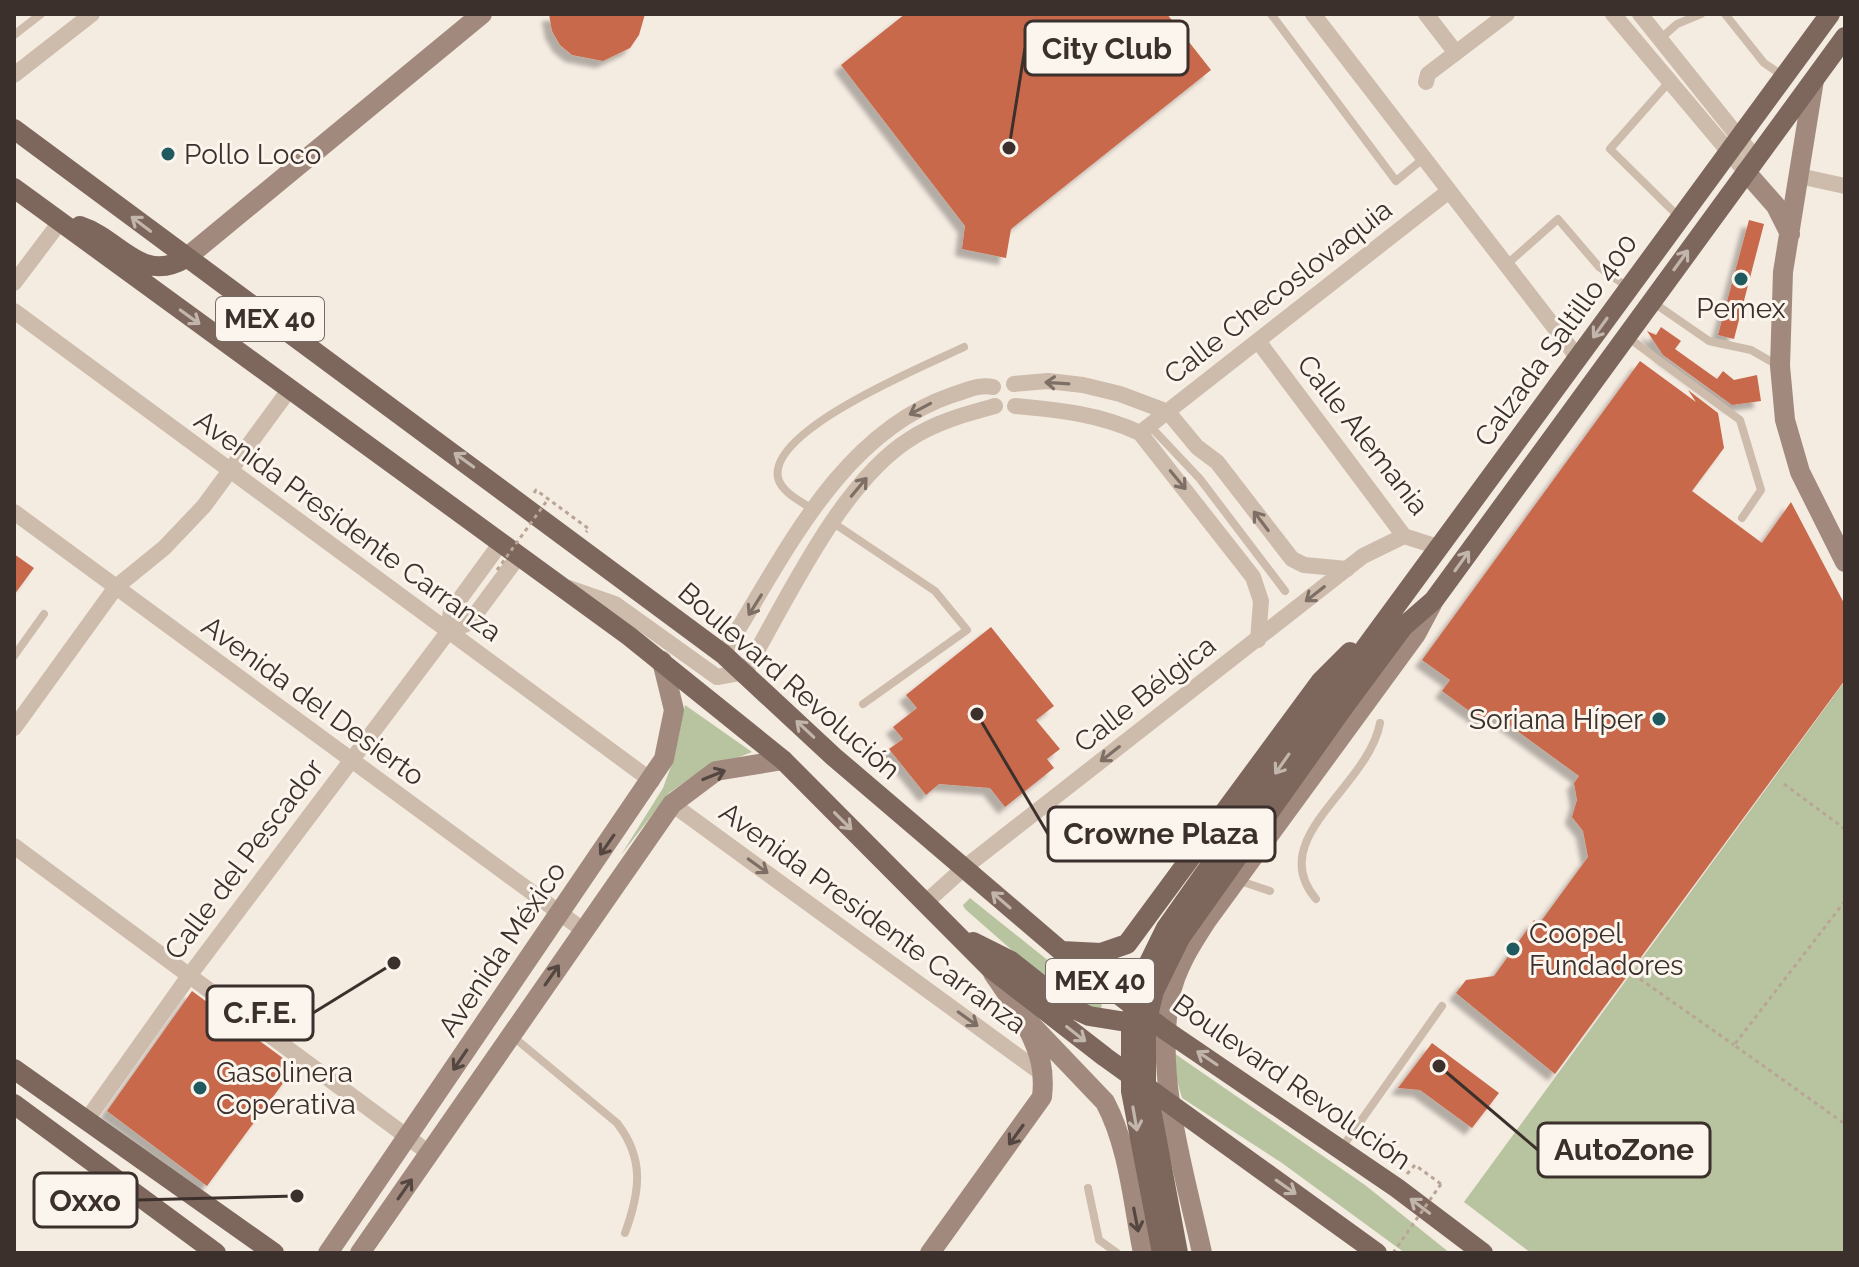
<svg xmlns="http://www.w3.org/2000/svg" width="1859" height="1267" viewBox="0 0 1859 1267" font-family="Raleway,sans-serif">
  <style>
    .green { fill: #b8c4a0 }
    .building { fill: #c8694b; filter: url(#shadow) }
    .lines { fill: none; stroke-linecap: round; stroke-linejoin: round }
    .path { stroke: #b9a596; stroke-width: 3; stroke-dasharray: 4 4; stroke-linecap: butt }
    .lane { stroke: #cdbbac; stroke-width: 8 }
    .street { stroke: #cdbbac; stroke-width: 16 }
    .secondary { stroke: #a18a7d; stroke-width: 20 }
    .primary { stroke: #7d675c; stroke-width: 20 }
    .path-bridge { stroke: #b9a596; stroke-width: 3; stroke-dasharray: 4 4; stroke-linecap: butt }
    .primary-bridge { stroke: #7d675c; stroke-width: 20 }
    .oneway { stroke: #c2b5ac }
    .oneway2 { stroke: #7d6f65 }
    .oneway3 { stroke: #544640 }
    .poi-dot { fill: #1f5a5e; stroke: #fbf5ee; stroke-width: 3 }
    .labels { text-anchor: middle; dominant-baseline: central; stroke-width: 6; stroke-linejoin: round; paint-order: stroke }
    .shield { fill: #fbf5ee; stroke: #756b66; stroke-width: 2 }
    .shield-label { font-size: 26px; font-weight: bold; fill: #3b302b }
    .poi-label { font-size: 28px; fill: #3b302b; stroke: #fbf5ee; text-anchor: start }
    .street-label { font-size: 28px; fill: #3b302b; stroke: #fbf5ee }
    .leader { fill: none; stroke: #3b302b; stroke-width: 3 }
    .callout-dot { fill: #3b302b; stroke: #fbf5ee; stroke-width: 3 }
    .callout { fill: #fbf5ee; stroke: #3b302b; stroke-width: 3 }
    .callout-label { font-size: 30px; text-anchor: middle; font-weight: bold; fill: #3b302b }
  </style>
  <defs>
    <filter id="shadow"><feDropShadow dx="-7" dy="7" stdDeviation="2" flood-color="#0004"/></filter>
  </defs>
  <rect width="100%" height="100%" fill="#f4ebe1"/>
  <path class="green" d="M1845 681V1253H1531L1464 1202Z
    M685 705 752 752 696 774 669 793 621 855 663 788 674 758Z
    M970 898 1096 999 1102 1005 1100 1011 1063 995 965 909 963 905Z
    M1168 1049 1365 1185 1450 1253H1405L1282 1163 1182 1098Z"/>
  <path class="building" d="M549 14H645L639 35 630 48 603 61 572 55 560 45 552 31Z
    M905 14H1167L1211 70 1011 229 1006 258 962 249 965 226 841 65Z
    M1749 220 1764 224 1734 339 1718 335Z
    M1661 327 1681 341 1675 349 1717 379 1723 371 1734 380 1757 375 1761 401 1732 405 1663 355 1647 331 1656 335Z
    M1640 361 1696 402 1688 390 1718 413 1724 448 1692 491 1762 543 1791 502 1845 605V680L1555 1074 1456 993 1466 980 1494 976 1534 920 1539 924 1588 857 1583 831 1572 817 1577 800 1574 783 1579 776 1494 714 1487 724 1442 691 1450 680 1422 660Z
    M14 554 34 568 14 595Z
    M991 627 1054 706 1036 720 1060 749 1047 759 1054 768 1005 807 990 788 939 784 926 795 889 749 903 739 893 727 917 708 906 695Z
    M192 991 295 1067 207 1186 107 1111Z
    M1432 1043 1499 1093 1472 1128 1420 1090 1398 1088Z"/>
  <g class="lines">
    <path class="path" d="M534 493 536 490 589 529 586 532
      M1784 784 1845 829
      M1845 901 1734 1045 1845 1124
      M1640 979 1734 1045
      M1407 1174 1415 1165 1441 1184"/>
    <path class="lane" d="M1271 14 1396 181 1424 158
      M1725 14 1764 63 1783 76
      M14 35 41 14
      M1660 39 1677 24 1701 14
      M1669 82 1610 149 1680 218
      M1506 265 1558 219 1599 267 1629 288
      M1654 303 1709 341 1751 350 1779 366
      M1626 336 1740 420 1761 490 1742 518
      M1150 426 1200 479 1285 591
      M814 510C802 502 782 493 778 478 768 429 929 364 964 347
      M832 522 935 591 967 630 863 704
      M14 656 44 614
      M1237 880 1270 891
      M1316 899C1264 838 1368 788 1380 723
      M511 1035 617 1123C645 1159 640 1192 625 1233
      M1341 1149 1442 1006
      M1088 1188 1099 1240 1117 1253"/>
    <path class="street" d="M1313 14 1578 358
      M1426 14 1456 53
      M1613 14 1746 172
      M1640 14 1756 159
      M14 75 92 14
      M1426 82 1428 74 1507 14
      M1799 176 1845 186
      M14 283 60 222
      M14 311 652 781
      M1258 341 1404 536 1438 547
      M1014 384 1048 381 1083 385 1120 394 1168 412 1197 447 1217 462 1292 559 1304 565 1347 569
      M1015 406C1059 410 1100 414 1140 433L1253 577 1261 601 1258 640
      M1140 433 1449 191
      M14 512 583 930
      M569 588 615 604 717 677 745 672C786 602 840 483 910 439 936 422 966 414 995 406
      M448 632 469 623 518 557
      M723 654C783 559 838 434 952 395 966 391 978 384 993 387
      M14 728 116 587 164 548 204 506 289 390
      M672 804 1044 1075
      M14 846 429 1153
      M925 903 964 868 1363 556 1404 536
      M86 1121 189 976 448 632 451 611 500 544"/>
    <path class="secondary" d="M1814 80 1783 272 1780 366 1785 420 1800 472 1845 562
      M1746 172 1776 206 1790 234
      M186 258 482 14
      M993 973 1021 1014 1105 1102C1129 1147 1133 1204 1143 1253
      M328 1253 664 759 674 710 662 661
      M360 1253 672 804 716 771 783 760
      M930 1253 1042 1097C1045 1070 1040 1053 1028 1029
      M1202 1253C1185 1174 1154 1077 1170 997 1175 969 1192 943 1207 920L1416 634 1432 604"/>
    <path class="primary" d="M14 129 723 654 834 757 1060 950 1165 1030 1397 1188 1483 1253
      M14 188 629 636 783 760 989 967 1105 1057 1377 1253
      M80 226C120 239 141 285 186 258
      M1327 700 1830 14
      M1343 708 1403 627 1434 600 1845 37
      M973 942 1011 961 1068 1006 1089 1016 1145 1025
      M1061 951 1101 953 1127 944 1321 681 1350 652
      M14 1069 274 1253
      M14 1104 216 1253"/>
    <path class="path-bridge" d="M497 570 546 502
      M1393 1253 1441 1184"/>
    <path class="primary-bridge" d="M1162 1253 1131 1091V1020L1139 983 1166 928 1327 700
      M1178 1253 1146 1082V1024L1154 991 1180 938 1343 708"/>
  </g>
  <defs><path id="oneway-shaft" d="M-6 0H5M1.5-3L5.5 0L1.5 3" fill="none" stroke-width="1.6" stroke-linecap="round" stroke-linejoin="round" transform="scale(2)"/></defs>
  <g class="oneway">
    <use href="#oneway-shaft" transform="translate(141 224) rotate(-143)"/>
    <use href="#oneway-shaft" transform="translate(1681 260) rotate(-54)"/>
    <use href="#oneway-shaft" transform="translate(190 317) rotate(36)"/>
    <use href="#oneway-shaft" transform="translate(1600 328) rotate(126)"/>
    <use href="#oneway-shaft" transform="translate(464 460) rotate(-144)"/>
    <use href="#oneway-shaft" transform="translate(1462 561) rotate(-54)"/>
    <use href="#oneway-shaft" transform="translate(805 729) rotate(-137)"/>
    <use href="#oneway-shaft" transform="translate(1282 764) rotate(125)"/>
    <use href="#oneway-shaft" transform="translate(843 821) rotate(45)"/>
    <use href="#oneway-shaft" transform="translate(1001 900) rotate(-139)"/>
    <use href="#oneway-shaft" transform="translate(1076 1034) rotate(38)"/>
    <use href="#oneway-shaft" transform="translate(1207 1058) rotate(-146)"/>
    <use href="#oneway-shaft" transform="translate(1135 1119) rotate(80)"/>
    <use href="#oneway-shaft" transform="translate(1286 1187) rotate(35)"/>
    <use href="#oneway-shaft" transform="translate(1420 1206) rotate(-143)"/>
  </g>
  <g class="oneway2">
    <use href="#oneway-shaft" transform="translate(1057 383) rotate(-176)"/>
    <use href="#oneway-shaft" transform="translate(920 409) rotate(152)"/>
    <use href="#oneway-shaft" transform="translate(1178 480) rotate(50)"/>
    <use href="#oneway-shaft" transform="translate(859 487) rotate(-50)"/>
    <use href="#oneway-shaft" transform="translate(1261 521) rotate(-127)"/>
    <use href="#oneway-shaft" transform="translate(1315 594) rotate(142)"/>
    <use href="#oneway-shaft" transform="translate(755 605) rotate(122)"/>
    <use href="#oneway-shaft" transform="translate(1110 754) rotate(142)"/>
    <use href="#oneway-shaft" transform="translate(758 866) rotate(36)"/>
    <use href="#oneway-shaft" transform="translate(968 1019) rotate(36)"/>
  </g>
  <g class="oneway3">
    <use href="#oneway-shaft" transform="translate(714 775) rotate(-22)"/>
    <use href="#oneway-shaft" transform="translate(607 845) rotate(125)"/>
    <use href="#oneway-shaft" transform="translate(552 975) rotate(-55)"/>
    <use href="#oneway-shaft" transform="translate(460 1060) rotate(124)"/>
    <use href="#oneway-shaft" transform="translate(1016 1135) rotate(126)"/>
    <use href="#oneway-shaft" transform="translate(405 1189) rotate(-55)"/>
    <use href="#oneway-shaft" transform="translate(1136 1220) rotate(79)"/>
  </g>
  <g class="poi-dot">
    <circle cx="168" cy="154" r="8"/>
    <circle cx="1741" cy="279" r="8"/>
    <circle cx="1659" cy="719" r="8"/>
    <circle cx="1513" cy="949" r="8"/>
    <circle cx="200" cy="1088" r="8"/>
  </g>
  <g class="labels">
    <g class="shield">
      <rect x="216" y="297" width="108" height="44" rx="6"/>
      <rect x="1046" y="959" width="108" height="44" rx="6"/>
    </g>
    <g class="shield-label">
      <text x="270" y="319">MEX 40</text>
      <text x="1100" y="981">MEX 40</text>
    </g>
    <g class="poi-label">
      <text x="184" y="154">Pollo Loco</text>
      <text x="1741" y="308" text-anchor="middle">Pemex</text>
      <text x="1643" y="719" text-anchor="end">Soriana Híper</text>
      <text x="1529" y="933">Coopel<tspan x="1529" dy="32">Fundadores</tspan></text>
      <text x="216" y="1072">Gasolinera<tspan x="216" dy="32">Coperativa</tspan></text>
    </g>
    <g class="street-label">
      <text transform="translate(1278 292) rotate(-38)">Calle Checoslovaquia</text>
      <text transform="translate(1556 340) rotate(-54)">Calzada Saltillo 400</text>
      <text transform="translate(1363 435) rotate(52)">Calle Alemania</text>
      <text transform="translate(348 526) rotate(36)">Avenida Presidente Carranza</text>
      <text transform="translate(789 681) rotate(41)">Boulevard Revolución</text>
      <text transform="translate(1145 694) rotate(-38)">Calle Bélgica</text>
      <text transform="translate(313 701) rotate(36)">Avenida del Desierto</text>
      <text transform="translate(244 859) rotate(-53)">Calle del Pescador</text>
      <text transform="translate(873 918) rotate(36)">Avenida Presidente Carranza</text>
      <text transform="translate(502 949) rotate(-56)">Avenida México</text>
      <text transform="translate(1292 1082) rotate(35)">Boulevard Revolución</text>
    </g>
  </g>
  <path class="leader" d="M1009 148L1025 48M977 714L1048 834M394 963L313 1013M1439 1066L1538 1150M297 1196L137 1200"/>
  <g class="callout-dot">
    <circle cx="1009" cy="148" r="8"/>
    <circle cx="977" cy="714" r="8"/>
    <circle cx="394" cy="963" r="8"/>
    <circle cx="1439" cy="1066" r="8"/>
    <circle cx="297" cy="1196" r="8"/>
  </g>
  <g class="callout">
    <rect x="1025" y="21" width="163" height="54" rx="8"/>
    <rect x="1048" y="807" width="227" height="54" rx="8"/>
    <rect x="207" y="986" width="106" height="54" rx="8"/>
    <rect x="1538" y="1123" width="172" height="54" rx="8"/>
    <rect x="34" y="1173" width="103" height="54" rx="8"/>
  </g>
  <g class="callout-label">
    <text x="1107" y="59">City Club</text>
    <text x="1161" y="844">Crowne Plaza</text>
    <text x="260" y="1023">C.F.E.</text>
    <text x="1624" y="1160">AutoZone</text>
    <text x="85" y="1211">Oxxo</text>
  </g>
  <rect width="1859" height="1267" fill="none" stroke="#3b302b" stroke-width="32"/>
</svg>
